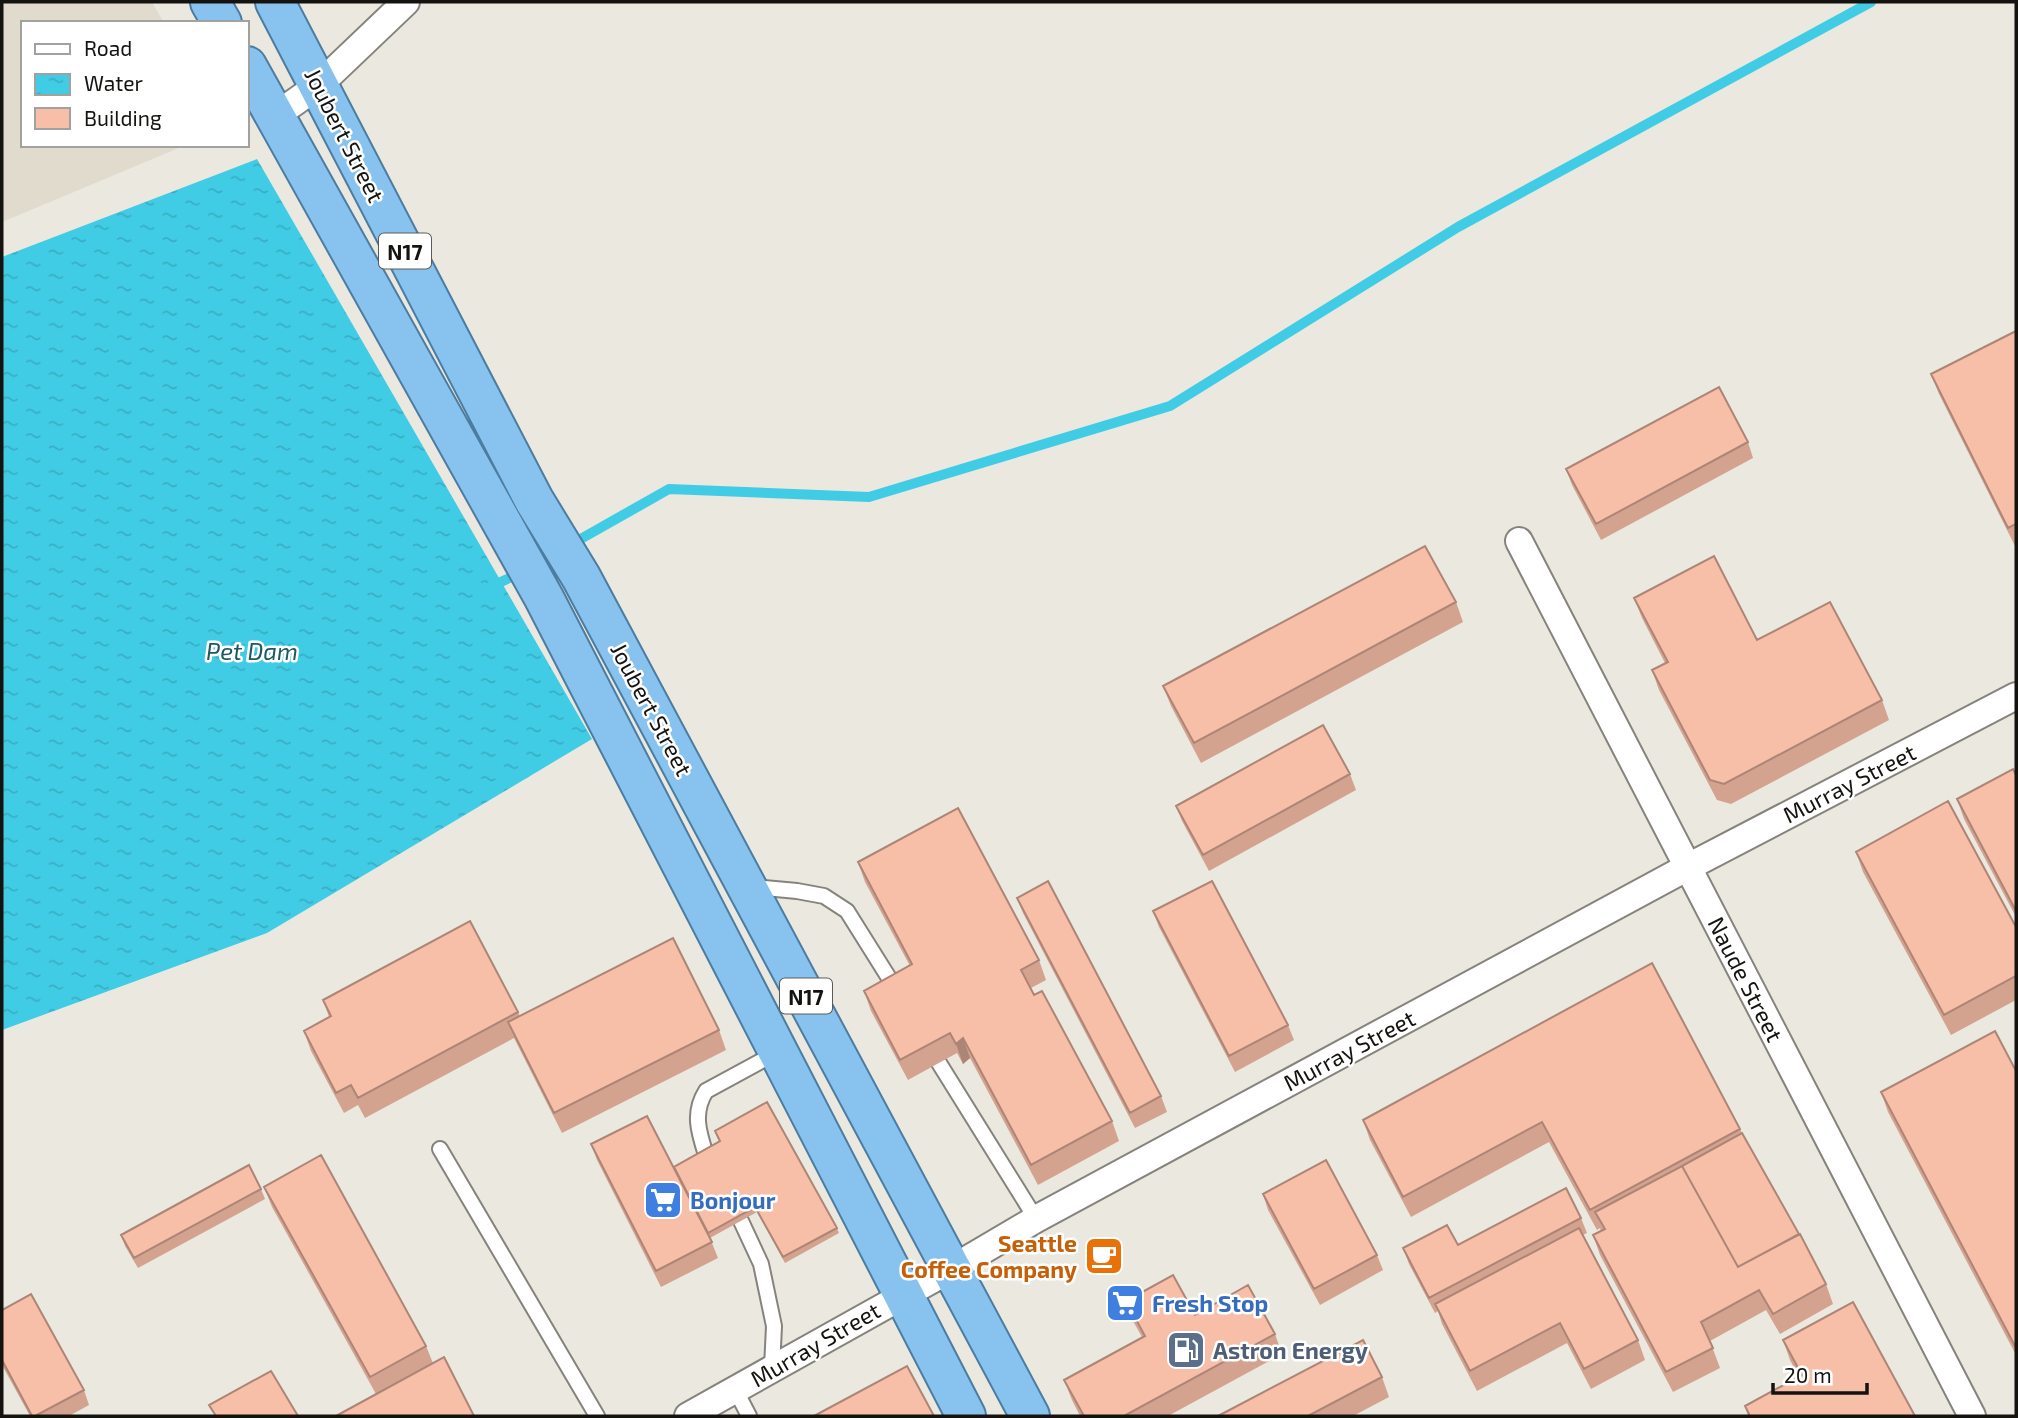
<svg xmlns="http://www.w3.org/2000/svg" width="2018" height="1418" viewBox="0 0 2018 1418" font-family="'Exo 2',sans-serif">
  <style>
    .built { fill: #e0dbcc }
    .water { fill: url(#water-ripples) }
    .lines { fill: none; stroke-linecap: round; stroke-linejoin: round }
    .stream { stroke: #41cce6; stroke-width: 10 }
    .service-casing { stroke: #85837c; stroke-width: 18 }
    .minor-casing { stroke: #85837c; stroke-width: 30 }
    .trunk-casing { stroke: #4c7c9f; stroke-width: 42 }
    .service { stroke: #fff; stroke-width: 14 }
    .minor { stroke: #fff; stroke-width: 26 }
    .trunk { stroke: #88c3f0; stroke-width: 38 }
    .wall { fill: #d4a390 }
    .shaded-wall { fill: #ad8576 }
    .building { fill: #f7bea8; stroke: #ad8576; stroke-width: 2 }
    .labels { text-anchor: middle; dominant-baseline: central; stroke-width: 5; stroke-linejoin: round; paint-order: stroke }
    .shield { fill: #fff; stroke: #5a5a58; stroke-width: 2 }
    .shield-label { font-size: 21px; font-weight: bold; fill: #141310 }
    .street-label { font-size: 23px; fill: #141310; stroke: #fff }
    .shop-label { font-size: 23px; font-weight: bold; fill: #366cbe; stroke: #fff; text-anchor: start }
    .food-label { font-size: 23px; font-weight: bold; fill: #c56008; stroke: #fff; text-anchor: end }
    .service-label { font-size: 23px; font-weight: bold; fill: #4e5e75; stroke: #fff; text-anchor: start }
    .water-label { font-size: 24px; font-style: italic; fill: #1f5762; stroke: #fff }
  </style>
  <defs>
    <pattern id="water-ripples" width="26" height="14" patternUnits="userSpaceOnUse" patternTransform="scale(1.75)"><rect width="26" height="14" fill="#41cce6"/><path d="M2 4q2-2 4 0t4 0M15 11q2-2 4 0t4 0" fill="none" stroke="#38aec4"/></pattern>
  </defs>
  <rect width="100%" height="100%" fill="#eae8df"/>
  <path class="built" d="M2 2H152L164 23H23V145H186L2 222Z"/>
  <path class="water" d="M257 159 592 739 267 933 2 1030V257Z"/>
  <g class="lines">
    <path class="stream" d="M570 545 669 489 869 497 1170 406 1458 227 1871 2
      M490 587 520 573"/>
    <defs>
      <path id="service" d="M753 887 797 891 824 896 847 911 899 994
        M939 1063 1036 1219
        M440 1149 597 1416
        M706 1155C699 1133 692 1113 706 1091L776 1053
        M741 1221 761 1264 774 1326 772 1368
        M735 1389 749 1416"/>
      <path id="minor" d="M275 116 319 85 406 2
        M1519 541 1972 1416
        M688 1416 953 1268 1036 1219 1688 867 2016 696"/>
      <path id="trunk" d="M210 2 222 23
        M275 2 534 500 581 577 1030 1416
        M247 66 544 598 966 1416"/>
    </defs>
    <use href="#service" class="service-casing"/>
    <use href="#minor" class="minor-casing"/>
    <use href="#trunk" class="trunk-casing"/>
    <use href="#service" class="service"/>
    <use href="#minor" class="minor"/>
    <use href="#trunk" class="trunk"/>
  </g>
  <path class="wall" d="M2016 331V548L1939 394 1931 374Z
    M1748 442 1753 458 1601 540 1572 485 1566 469Z
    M1634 598 1757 640 1882 700 1889 720 1731 804 1717 800 1659 690 1652 670 1665 663 1642 618Z
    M1456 602 1463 622 1201 763 1171 706 1163 686Z
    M1350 774 1356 790 1209 871 1182 821 1176 806Z
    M2016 775V917L1964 819 1957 799Z
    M1856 852 2016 927V1000L1951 1035 1863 872Z
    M858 862 1039 960 1046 980 1031 988 1112 1121 1119 1141 1038 1185 970 1058 963 1064 957 1053 908 1080 871 1011 864 991 910 966 865 882Z
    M1017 898 1161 1096 1167 1112 1135 1128 1023 913Z
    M1153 911 1288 1025 1294 1040 1235 1072 1159 927Z
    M1652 963 1742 1133 1826 1284 1833 1304 1780 1334 1766 1310 1710 1341 1720 1368 1673 1392 1600 1255 1593 1235 1601 1231 1600 1228 1597 1230 1549 1142 1411 1217 1370 1140 1363 1120Z
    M323 1000 518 1012 520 1016 719 1030 726 1050 562 1133 514 1038 365 1118 358 1105 344 1113 311 1051 304 1031 329 1017Z
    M2016 1071V1355L1888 1112 1881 1092Z
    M715 1131 837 1228 839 1233 785 1263 757 1212 710 1238 718 1258 661 1287 597 1160 591 1144 674 1167 719 1142Z
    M264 1187 426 1346 433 1363 376 1394 272 1207Z
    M261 1189 265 1199 138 1268 125 1246 121 1235Z
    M1263 1194 1377 1255 1383 1270 1320 1305 1268 1210Z
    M1581 1218 1587 1233 1583 1235 1638 1340 1645 1360 1591 1389 1567 1343 1477 1391 1442 1324 1438 1311 1435 1313 1409 1264 1403 1248 1458 1245Z
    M1126 1301 1195 1315 1275 1334 1282 1354 1168 1416H1080L1072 1400 1064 1380 1142 1337 1133 1321Z
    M2 1310 84 1390 89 1405 69 1416H30L2 1365Z
    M1783 1340 1915 1416H1748L1745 1406 1799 1377 1790 1360Z
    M1382 1377 1389 1397 1353 1416H1218Z"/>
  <path class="shaded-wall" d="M963 1038 970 1058 963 1064 956 1044Z"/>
  <path class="building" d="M2016 331V524L2008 528 1931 374Z
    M1719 387 1748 442 1596 524 1566 469Z
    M1425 546 1456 602 1194 743 1163 686Z
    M1714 556 1757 640 1830 602 1882 700 1724 784 1710 780 1652 670 1668 662 1634 598Z
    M1323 725 1350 774 1203 855 1176 806Z
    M2013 769 2016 775V911L1957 799Z
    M1948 801 2016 927V976L1944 1015 1856 852Z
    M958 808 1039 960 1021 970 1034 995 1042 991 1112 1121 1031 1165 963 1038 956 1044 950 1033 900 1060 864 991 912 964 858 862Z
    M1048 881 1161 1096 1130 1113 1017 898Z
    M1212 881 1288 1025 1229 1056 1153 911Z
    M470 921 518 1012 358 1098 351 1085 336 1093 304 1031 331 1016 323 1000Z
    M673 938 719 1030 554 1113 508 1022Z
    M1652 963 1740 1129 1590 1210 1542 1122 1403 1197 1363 1120Z
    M1995 1031 2016 1071V1346H2015L1881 1092Z
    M767 1102 837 1228 783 1257 755 1207 708 1233 674 1167 720 1141 715 1131Z
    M647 1116 712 1242 656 1271 591 1144Z
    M1742 1133 1799 1234 1738 1267 1682 1166Z
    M321 1155 426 1346 370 1377 264 1187Z
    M1326 1160 1377 1255 1314 1289 1263 1194Z
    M249 1165 261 1189 134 1258 121 1235Z
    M1682 1166 1738 1267 1800 1234 1826 1284 1773 1314 1759 1290 1701 1322 1713 1348 1666 1372 1593 1235 1605 1229 1595 1212Z
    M1566 1188 1581 1218 1429 1298 1403 1248 1447 1225 1458 1245Z
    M1579 1228 1638 1340 1584 1369 1560 1323 1470 1371 1435 1304Z
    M1173 1275 1195 1315 1248 1285 1275 1334 1124 1416H1084L1064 1380 1145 1336 1126 1301Z
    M31 1294 84 1390 35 1416H32L2 1360V1310Z
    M1853 1302 1915 1416H1750L1745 1406 1802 1375 1783 1340Z
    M1363 1340 1382 1377 1308 1416H1218Z
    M444 1357 474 1416H336Z
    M907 1366 934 1416H814Z
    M271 1371 298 1416H216L209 1405Z"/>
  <defs>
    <symbol id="supermarket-square" viewBox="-11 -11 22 22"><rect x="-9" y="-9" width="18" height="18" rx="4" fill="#3f7fe0" stroke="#fff"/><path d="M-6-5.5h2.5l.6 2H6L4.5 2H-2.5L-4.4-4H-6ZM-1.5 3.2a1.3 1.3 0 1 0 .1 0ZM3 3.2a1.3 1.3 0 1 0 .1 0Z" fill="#fff"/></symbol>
    <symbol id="cafe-square" viewBox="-11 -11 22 22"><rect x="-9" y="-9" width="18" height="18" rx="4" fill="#e8710a" stroke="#fff"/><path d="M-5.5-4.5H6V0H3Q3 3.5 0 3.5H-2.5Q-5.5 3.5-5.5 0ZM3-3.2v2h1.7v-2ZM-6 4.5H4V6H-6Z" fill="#fff"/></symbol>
    <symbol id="fuel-square" viewBox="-11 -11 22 22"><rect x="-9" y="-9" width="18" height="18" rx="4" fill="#5c6f8a" stroke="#fff"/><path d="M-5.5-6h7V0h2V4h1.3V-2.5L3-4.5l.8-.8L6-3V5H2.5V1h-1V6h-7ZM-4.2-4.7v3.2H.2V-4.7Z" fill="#fff"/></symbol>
  </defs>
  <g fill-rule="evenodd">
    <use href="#supermarket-square" x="641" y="1178" width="44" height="44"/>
    <use href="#cafe-square" x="1082" y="1234" width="44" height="44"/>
    <use href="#supermarket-square" x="1103" y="1281" width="44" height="44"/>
    <use href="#fuel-square" x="1164" y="1328" width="44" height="44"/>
  </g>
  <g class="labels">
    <g class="shield">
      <rect x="379" y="233.5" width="52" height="35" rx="5"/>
      <rect x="780" y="978.5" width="52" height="35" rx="5"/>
    </g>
    <g class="shield-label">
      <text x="405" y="251">N17</text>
      <text x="806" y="996">N17</text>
    </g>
    <g class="street-label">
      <text transform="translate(345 135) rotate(63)">Joubert Street</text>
      <text transform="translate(652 709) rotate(62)">Joubert Street</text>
      <text transform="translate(1849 783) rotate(-27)">Murray Street</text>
      <text transform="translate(1746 979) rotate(63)">Naude Street</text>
      <text transform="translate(1349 1050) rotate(-28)">Murray Street</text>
      <text transform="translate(815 1344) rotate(-30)">Murray Street</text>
    </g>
    <g class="shop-label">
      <text x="690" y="1200">Bonjour</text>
      <text x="1152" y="1303">Fresh Stop</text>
    </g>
    <g class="food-label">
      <text x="1077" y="1243">Seattle<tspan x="1077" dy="26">Coffee Company</tspan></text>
    </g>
    <g class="service-label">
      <text x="1213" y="1350">Astron Energy</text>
    </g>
    <g class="water-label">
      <text x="252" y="650">Pet Dam</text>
    </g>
  </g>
  <rect width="2018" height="1418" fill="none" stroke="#141310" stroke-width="7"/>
  <rect x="21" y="21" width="228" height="126" fill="#ffffff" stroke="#a1a19f" stroke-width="2"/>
  <rect x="35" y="44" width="35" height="10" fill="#ffffff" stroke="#a1a19f" stroke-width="2"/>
  <text x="84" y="56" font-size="21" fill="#141310">Road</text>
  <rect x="35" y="74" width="35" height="21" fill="url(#water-ripples)" stroke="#a1a19f" stroke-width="2"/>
  <text x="84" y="91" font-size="21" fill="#141310">Water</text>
  <rect x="35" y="108" width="35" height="21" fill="#f7bea8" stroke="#a1a19f" stroke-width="2"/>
  <text x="84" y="126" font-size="21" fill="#141310">Building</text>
  <path d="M1773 1383v10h94v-10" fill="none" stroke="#141310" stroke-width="3.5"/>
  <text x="1784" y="1383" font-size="21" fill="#141310" stroke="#ffffff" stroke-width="5" paint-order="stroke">20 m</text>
</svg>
